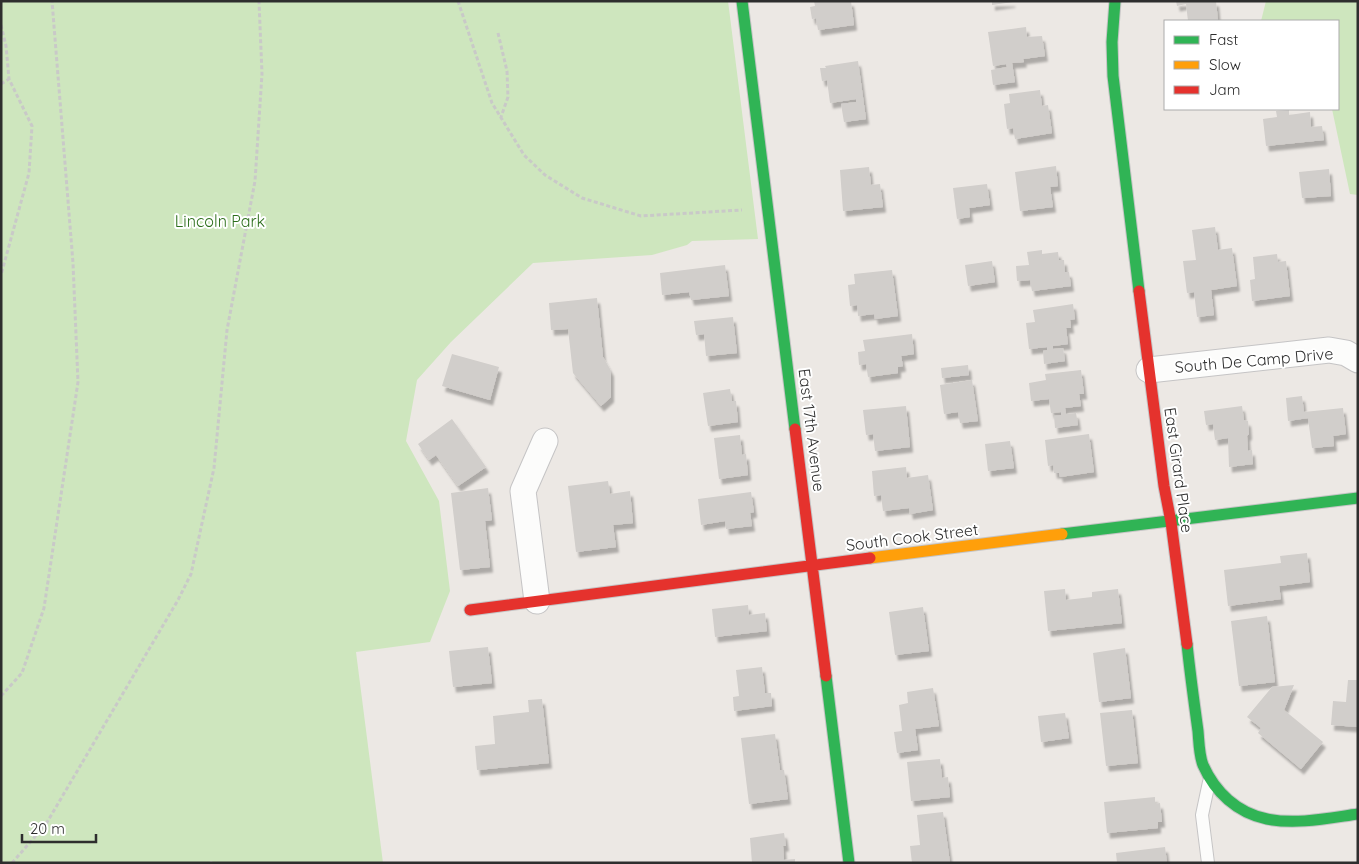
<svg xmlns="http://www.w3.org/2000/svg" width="1359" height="864" viewBox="0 0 1359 864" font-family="Quicksand,sans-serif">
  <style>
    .green { fill: #cee6be }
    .building { fill: #d1cecb; filter: url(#shadow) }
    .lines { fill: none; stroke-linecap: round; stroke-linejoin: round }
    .lane-casing { stroke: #c5c4c5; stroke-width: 14 }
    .street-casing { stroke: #c5c4c5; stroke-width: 27 }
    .fast-casing { stroke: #c5c4c5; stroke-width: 13 }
    .slow-casing { stroke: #c5c4c5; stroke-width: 13 }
    .jam-casing { stroke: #c5c4c5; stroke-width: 13 }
    .path { stroke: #c9c9c8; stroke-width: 3; stroke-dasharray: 4 2.5; stroke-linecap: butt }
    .lane { stroke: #fcfcfb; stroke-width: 12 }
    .street { stroke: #fcfcfb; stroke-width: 25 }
    .fast { stroke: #30b455; stroke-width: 11 }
    .slow { stroke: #ff9f0a; stroke-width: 11 }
    .jam { stroke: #e5322d; stroke-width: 11 }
    .labels { text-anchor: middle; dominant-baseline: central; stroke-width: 4; stroke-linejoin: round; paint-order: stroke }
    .park-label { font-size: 16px; fill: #2c6e1b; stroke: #fff }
    .street-label { font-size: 16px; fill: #2e2e2e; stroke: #fff }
  </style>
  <defs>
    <filter id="shadow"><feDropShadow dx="3" dy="5.5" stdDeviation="1" flood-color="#0004"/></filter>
  </defs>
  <rect width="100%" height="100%" fill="#ece8e4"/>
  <path class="green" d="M1 1H728L758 239 692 241 687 245 652 255 533 263 451 342 417 380 406 441 439 501 450 591 430 642 356 652 383 863H215L211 861 208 863H1Z
    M1266 1H1358V195L1350 194 1332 109H1338V21H1261Z"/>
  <path class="building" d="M814 1H851L854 25 818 30 816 18 812 19 810 7 815 6Z
    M992 1H1012L1013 2 992 5Z
    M1176 1H1216L1218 21H1188L1186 4 1177 6Z
    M1026 27 1027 37 1042 36 1045 56 1023 59 1024 62 1012 63 1015 82 993 85 991 70 1007 67 1006 64 993 66 988 32Z
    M858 61 866 119 844 122 841 104 856 102V99L830 103 827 80 822 81 820 68H826L825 66Z
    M1040 90 1042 106 1048 105 1052 133 1015 139 1013 128 1007 129 1004 104 1010 103 1009 94Z
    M1289 110V115L1310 112 1311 127 1322 126 1324 140 1266 146 1263 119 1277 117 1276 111Z
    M1056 166 1058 186 1050 187 1053 207 1020 211 1015 172Z
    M869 167 871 185 880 184 883 207 843 211 840 170Z
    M1329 169 1331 196 1302 198 1299 172Z
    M987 184 990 205 969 208 970 217 957 219 953 188Z
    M1215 227 1218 250 1232 248 1237 286 1211 290 1214 315 1197 317 1194 292 1187 293 1183 261 1196 260 1192 230Z
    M1042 250V254L1058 252 1059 260H1064L1065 272H1069L1071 286 1032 291 1030 280 1017 281 1016 266 1029 265 1027 252Z
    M1277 254 1278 262 1286 261 1290 296 1252 301 1250 280 1255 279 1253 257Z
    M992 261 995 282 968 286 965 265Z
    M725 265 729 296 691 300 689 292 662 295 660 273Z
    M892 270 898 316 875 319 874 314 858 316 857 305 850 306 848 285 855 284 854 274Z
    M597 298 603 357 611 371V397L601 406 573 373 568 329 551 330 549 303Z
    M1073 304 1075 319 1070 320 1071 328H1066L1068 344 1053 346V349L1063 348 1065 361 1044 364 1043 351 1047 350V347L1029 349 1026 323 1035 322 1033 310Z
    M733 317 737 353 706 356 704 334 696 335 694 321Z
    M912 334 914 354 901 356 903 366 898 367V373L868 377 866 364 859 365 858 352 865 351 863 340Z
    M452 354 499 367 490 400 442 386Z
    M968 365 969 375 942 378 941 368Z
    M1081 370 1084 394H1079L1081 406 1065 408 1066 414 1076 413 1078 425 1055 428 1054 416 1061 415V412L1051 413 1049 399 1031 401 1029 383 1046 380 1045 374Z
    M972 380 978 421 960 423 958 412 944 414 940 385Z
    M730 389 732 401H736L738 422 708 426 703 393Z
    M1302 396 1304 412 1343 408 1346 434 1333 436 1334 446 1312 448 1308 418 1288 421 1286 398Z
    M906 406 910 447 875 451 873 434 866 435 863 410Z
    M1242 406 1244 420 1248 421 1249 434 1247 436 1248 451 1252 450 1253 464 1229 467 1228 438 1215 440 1213 424 1206 425 1204 411Z
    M452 419 486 467 458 486 436 455 429 460 418 444Z
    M1089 434 1094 472 1060 477 1059 473H1054L1053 465 1048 466 1045 440Z
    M740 435 742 455 746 454 748 475 719 479 714 438Z
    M1010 441 1014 468 988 471 985 444Z
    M906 467 907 478 928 475 933 510 910 514 909 508 883 511 881 495 874 496 872 471Z
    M608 481 610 494 630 491 633 523 613 525 616 547 576 552 568 486Z
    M488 488 492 520 485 521 490 567 460 570 451 493Z
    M751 492 754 512 750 513 752 526 726 529 725 521 701 525 698 499Z
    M1307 553 1310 582 1279 586 1281 599 1228 606 1224 570 1281 563 1280 556Z
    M1065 589 1066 600 1092 597V592L1118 589 1122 623 1048 631 1044 591Z
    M748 605 749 615 765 613 767 631 715 637 712 609Z
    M923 607 929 651 895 655 889 612Z
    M1267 616 1275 682 1239 686 1231 621Z
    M488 647 492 683 453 687 449 651Z
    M1125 648 1131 698 1099 702 1093 653Z
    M762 667 765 693H771L772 706 734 711 733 697 739 696 736 670Z
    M1348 680H1358V727L1331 725 1333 701 1346 702Z
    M1294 685 1284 710 1323 742 1301 769 1258 733 1261 728 1247 717 1272 687Z
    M933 688 939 726 915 729 918 750 897 753 894 732 902 731 899 705 908 703 907 692Z
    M542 699 549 763 477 770 475 746 495 744 493 716 529 712 528 700Z
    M1132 710 1138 763 1106 766 1100 713Z
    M1065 713 1069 738 1041 742 1038 716Z
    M775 734 780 770H784L788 799 749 804 741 738Z
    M940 759 942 778 948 777 950 797 911 801 907 762Z
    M1155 797V804L1160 803 1162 822H1158V828L1107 833 1104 802Z
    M943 812 950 863H912L910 846 920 845 917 815Z
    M784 833 786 846H783L784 860 795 859V863H752L750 838Z
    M1165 847 1167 863H1117L1116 853Z"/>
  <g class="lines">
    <defs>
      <path id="lane" d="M1208 863 1202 815 1209 782"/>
      <path id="street" d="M1149 370 1329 350 1346 353 1358 360
        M537 601 523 491 545 441"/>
      <path id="fast" d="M742 1 795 429
        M1115 1 1112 42 1113 76 1139 291
        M1062 534 1358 498
        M1187 644C1190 673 1194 702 1198 731 1199 742 1199 755 1203 765 1215 792 1237 813 1267 819 1296 825 1329 818 1358 814
        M826 676 849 863"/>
      <path id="slow" d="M870 558 1062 534"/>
      <path id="jam" d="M1139 291 1164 486 1171 522 1187 644
        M795 429 826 676
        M470 610 870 558"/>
    </defs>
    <use href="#lane" class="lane-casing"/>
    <use href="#street" class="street-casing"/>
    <use href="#fast" class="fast-casing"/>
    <use href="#slow" class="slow-casing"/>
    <use href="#jam" class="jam-casing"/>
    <path class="path" d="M458 1 492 103 524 155 545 175 582 198 641 216 742 210
      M1 25 6 46 9 79 32 126 29 173 1 275
      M498 33 507 71 508 97 501 117
      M1 84 9 79
      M1 696 22 673 44 608 78 382 73 263 52 1
      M12 863 46 824 178 600 191 574 214 468 227 330 255 181 262 74 259 1"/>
    <use href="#lane" class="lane"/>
    <use href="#street" class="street"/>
    <use href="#fast" class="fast"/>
    <use href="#slow" class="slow"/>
    <use href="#jam" class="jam"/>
  </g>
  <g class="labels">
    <g class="park-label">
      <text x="220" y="221">Lincoln Park</text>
    </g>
    <g class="street-label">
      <text transform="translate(1254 360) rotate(-5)">South De Camp Drive</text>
      <text transform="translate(812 430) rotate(83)">East 17th Avenue</text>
      <text transform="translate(1179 470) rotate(82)">East Girard Place</text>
      <text transform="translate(912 537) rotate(-7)">South Cook Street</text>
    </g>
  </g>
  <rect width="1359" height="864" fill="none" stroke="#2e2e2e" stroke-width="5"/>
  <rect x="1164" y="20" width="175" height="90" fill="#ffffff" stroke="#ababab"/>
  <rect x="1174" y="36" width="25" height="8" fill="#30b455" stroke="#ababab"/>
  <text x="1209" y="45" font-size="15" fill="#2e2e2e">Fast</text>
  <rect x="1174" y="61" width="25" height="8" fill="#ff9f0a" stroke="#ababab"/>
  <text x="1209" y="70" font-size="15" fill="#2e2e2e">Slow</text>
  <rect x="1174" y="86" width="25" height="8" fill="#e5322d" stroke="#ababab"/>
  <text x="1209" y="95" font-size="15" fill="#2e2e2e">Jam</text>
  <path d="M22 834v8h74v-8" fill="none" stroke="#2e2e2e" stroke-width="2.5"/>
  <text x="30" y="834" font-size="15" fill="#2e2e2e" stroke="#ffffff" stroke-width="4" paint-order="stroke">20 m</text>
</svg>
